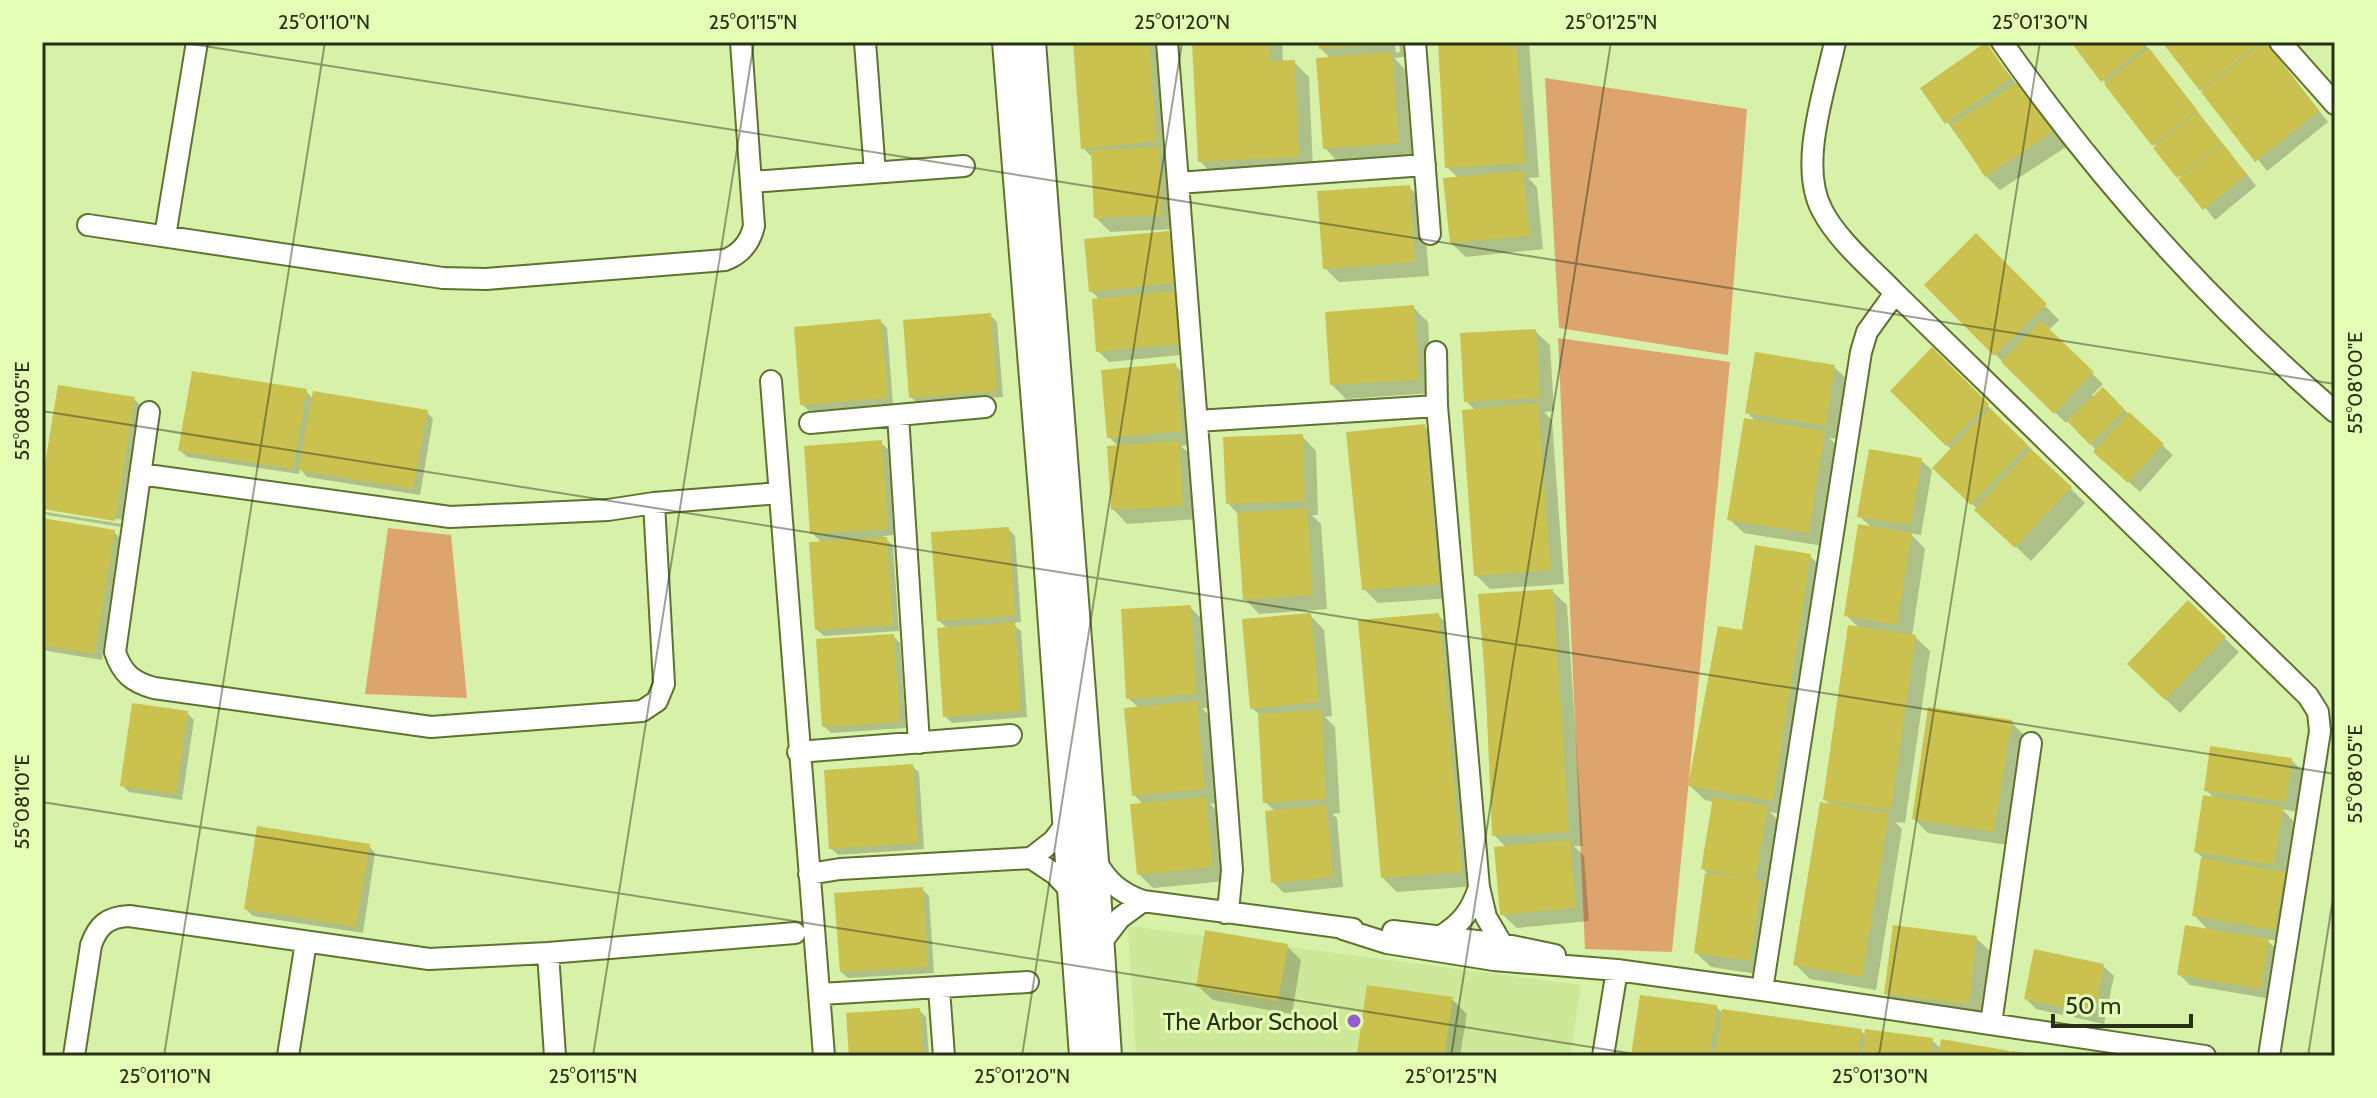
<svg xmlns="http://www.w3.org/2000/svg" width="2377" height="1098" viewBox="0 0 2377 1098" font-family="Cabin,sans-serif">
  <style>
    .built { fill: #cde899 }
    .green { fill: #dda46e }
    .shadow { fill: #0003 }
    .building { fill: #cbc14f }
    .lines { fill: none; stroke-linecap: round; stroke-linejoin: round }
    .minor-casing { stroke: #5f7330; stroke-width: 24 }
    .tertiary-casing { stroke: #5f7330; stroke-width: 30 }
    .minor { stroke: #fff; stroke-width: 20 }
    .tertiary { stroke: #fff; stroke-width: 26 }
    .ticks { fill: none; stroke: #283115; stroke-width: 2; stroke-opacity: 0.45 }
    .poi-dot { fill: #965cd4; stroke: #e5feb6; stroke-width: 3 }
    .labels { text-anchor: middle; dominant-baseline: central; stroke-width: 6; stroke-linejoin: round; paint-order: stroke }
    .poi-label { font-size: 24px; fill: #283115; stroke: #e5feb6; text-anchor: end }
    .neatline { fill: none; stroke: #283115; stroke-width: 3 }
    .ticks-label { font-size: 20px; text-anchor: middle; fill: #283115 }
  </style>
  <rect width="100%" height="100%" fill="#d8f1a9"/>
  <path class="built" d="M1128 926 1581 985 1570 1056H1136Z"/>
  <path class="green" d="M1545 78 1747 109 1728 355 1559 328Z
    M1558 338 1730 362 1672 952 1585 949Z
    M388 528 451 535 467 698 365 694Z"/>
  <path class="shadow" d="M1076 42H1162L1170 155 1164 156 1172 164 1175 229 1110 232 1096 218 1093 158 1083 148Z
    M1194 42H1282L1283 63 1294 62 1309 77 1313 170 1214 176 1200 161Z
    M1320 42H1395L1396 53 1400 52 1399 42H1409L1410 56 1394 58 1405 69 1412 157 1339 163 1325 148 1331 59 1321 49Z
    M1439 42H1529L1539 177 1528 178 1537 187 1543 249 1466 257 1451 243 1459 179 1447 167Z
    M2073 42H2143L2256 186 2215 220Z
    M2164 42H2266L2328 122 2267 171Z
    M1986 44 2017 85 2034 98 2066 147 2000 190 1986 176 1923 88Z
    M1409 187 1423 201 1429 276 1339 282 1325 268Z
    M1167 231 1179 243 1184 293 1175 294 1185 304 1190 354 1109 362 1098 351 1100 300 1091 291Z
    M1976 236 2059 320 2048 331 2103 384 2092 395 2095 398 2103 390 2173 455 2140 492 2107 462 2069 420 2066 423 2010 369 1926 285Z
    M1413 307 1428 322 1432 393 1346 399 1332 385Z
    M990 315 997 322 1003 397 918 404 911 397Z
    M880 321 887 328 893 404 809 411 802 404Z
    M1535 331 1550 345 1554 411 1544 412 1552 420 1564 584 1490 589 1476 575V411L1466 401Z
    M1932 350 2085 503 2031 561 1935 468 1952 450 1892 391Z
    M1175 365 1189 379 1195 444 1181 446 1193 457 1197 519 1127 524 1113 509 1119 447 1109 437Z
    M1834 367 1849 381 1840 439 1829 438 1839 447 1823 546 1744 533 1729 519 1756 422 1747 412Z
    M306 391 313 399 427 412 433 419 420 495 307 477 300 469 299 474 187 457 180 450Z
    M134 399 141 406 123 520 45 508V512L122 524V527L47 515 42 510V495Z
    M1424 426 1439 441 1452 598 1378 603 1364 589Z
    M1302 436 1316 451 1318 515H1312L1321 524 1327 609 1259 614 1245 599 1239 515 1228 503Z
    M881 443 888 449 894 535 883 536 893 546 899 631 824 636 817 630 822 543 812 533Z
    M1921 460 1932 470 1921 535 1910 533 1925 549 1912 636 1915 637 1930 651 1905 823 1895 822 1902 829 1876 990 1810 979 1795 964 1831 806 1825 799 1859 628 1846 615 1872 528 1859 516Z
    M42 520 114 532 121 539 102 660 42 650Z
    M1008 529 1015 536 1021 622 1012 623 1021 631 1027 717 952 723 945 716 948 629 939 621Z
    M1810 556 1824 570 1787 815 1770 812 1777 819 1766 888 1775 898 1764 975 1711 967 1696 953 1707 873 1703 869 1714 802 1705 800 1690 786 1743 632Z
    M1552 591 1567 605 1583 846H1574L1584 856 1589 921 1517 928 1502 914 1507 848 1494 835 1480 596Z
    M2188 603 2239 652 2180 713 2129 664Z
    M1190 607 1204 621 1210 708H1202L1211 718 1219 803 1210 804 1220 813 1226 881 1153 888 1139 874 1144 805 1134 795 1139 708 1128 698Z
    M1310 615 1324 630 1332 716 1325 717 1335 727 1340 813 1332 814 1337 818 1343 887 1284 893 1273 882 1276 812 1265 802 1261 716 1252 708Z
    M1438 615 1453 630 1476 886 1397 892 1383 878Z
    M893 636 900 643 906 728 831 733 824 726Z
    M187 713 194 720 182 800 129 792 122 785Z
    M2011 722 2025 736 2008 845 1928 833 1914 819Z
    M2291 760 2302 770 2297 812 2282 809 2296 824 2289 943 2266 939 2279 952 2271 999 2190 985 2179 974 2210 932 2194 915 2203 858 2196 852 2215 799 2206 790Z
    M912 766 919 772 924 849 838 855 831 848Z
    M369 846 375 853 363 933 253 916 246 909Z
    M922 889 929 896 934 973 848 978 841 972Z
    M1976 938 1991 952 1983 1018 1900 1007 1886 993Z
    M1287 946 1301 960 1292 1014 1213 1000 1198 986Z
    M2103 966 2114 976 2104 1024 2036 1009 2026 999Z
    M1452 999 1467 1014 1460 1056H1363L1359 1052Z
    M1716 1007 1724 1014 1861 1031 1866 1036 1932 1040 1941 1049 2009 1052 2012 1056H1633Z
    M919 1010 926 1017 929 1056H851Z"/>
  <path class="building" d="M1073 42H1149L1157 141 1081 149Z
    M1192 42H1269L1270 61 1295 60 1299 157 1198 162Z
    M1318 42H1377L1378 44 1319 49Z
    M1438 42H1516L1525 163 1445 168Z
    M1986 42 2011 78 1945 124 1920 88Z
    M2071 42H2143L2146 46 2101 82Z
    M2162 42H2260L2200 91Z
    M2263 42H2266L2319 111 2255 162 2201 92Z
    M2149 48 2197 110 2152 146 2104 84Z
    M1392 52 1399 143 1323 149 1316 58Z
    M2020 81 2053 132 1985 177 1951 125Z
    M2197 112 2222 143 2177 178 2153 148Z
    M2223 144 2247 175 2203 210 2178 179Z
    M1159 147 1162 215 1094 218 1091 150Z
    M1523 171 1530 236 1450 243 1443 178Z
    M1410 185 1415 262 1323 269 1317 191Z
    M1169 231 1174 283 1089 292 1084 239Z
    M1976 233 2047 304 1994 356 1924 285Z
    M1175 291 1180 344 1096 352 1092 299Z
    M1414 305 1419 380 1330 385 1325 312Z
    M991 313 997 391 909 398 903 320Z
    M881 319 888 398 800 405 794 327Z
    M2041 321 2094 372 2054 414 2001 362Z
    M1536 329 1540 398 1464 402 1460 333Z
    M1932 347 1989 404 1946 446 1890 391Z
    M1755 352 1835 365 1826 426 1745 413Z
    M1176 363 1182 431 1107 438 1101 370Z
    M192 371 307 389 293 469 178 451Z
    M58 385 135 397 115 521 42 509V482Z
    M2103 387 2125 410 2090 445 2067 421Z
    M313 391 428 410 413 489 298 470Z
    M1538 403 1551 570 1474 576 1462 410Z
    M1989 408 2028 445 1971 505 1932 468Z
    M2129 412 2164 444 2128 483 2093 452Z
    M1744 418 1825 431 1809 533 1727 520Z
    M1425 424 1439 584 1362 590 1346 432Z
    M1303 434 1305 501 1226 504 1223 437Z
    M882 440 888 529 810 534 804 446Z
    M1179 441 1183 506 1111 510 1107 446Z
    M1869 449 1922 458 1911 525 1857 517Z
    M2031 449 2072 487 2015 548 1974 510Z
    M1307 508 1313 595 1243 600 1237 513Z
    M42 518 115 530 95 654 42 645Z
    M1858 524 1912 533 1897 625 1844 616Z
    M1009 527 1015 616 937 621 931 532Z
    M887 537 893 625 815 630 809 542Z
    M1755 545 1811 554 1773 801 1688 786 1718 626 1742 630Z
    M1553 589 1569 832 1492 836 1486 688 1478 594Z
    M2188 600 2226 637 2165 700 2127 664Z
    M1191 605 1196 694 1126 699 1121 609Z
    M1311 613 1319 702 1250 709 1242 619Z
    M1439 613 1462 872 1381 878 1358 620Z
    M1015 622 1021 711 943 717 937 628Z
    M1848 625 1916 635 1891 810 1823 800Z
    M894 634 900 722 822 727 816 639Z
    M1197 701 1205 789 1132 796 1124 708Z
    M132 703 188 711 176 794 120 786Z
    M1928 707 2012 720 1994 832 1912 819Z
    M1321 710 1326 799 1263 803 1258 714Z
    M2210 746 2292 758 2286 802 2204 791Z
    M913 764 918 843 829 849 824 770Z
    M2203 795 2283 807 2274 865 2194 852Z
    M1206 797 1213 867 1137 875 1130 804Z
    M1713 797 1768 806 1755 879 1762 881 1750 961 1694 953 1705 873 1744 877 1701 869Z
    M1820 802 1889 813 1862 977 1793 965Z
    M1327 805 1333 877 1271 883 1265 811Z
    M257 826 370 844 356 927 244 909Z
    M1570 840 1576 908 1500 915 1494 847Z
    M2201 858 2285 872 2275 930 2192 916Z
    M923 887 928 967 840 972 834 893Z
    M1893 925 1977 936 1969 1004 1884 994Z
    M2185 925 2269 939 2261 989 2177 975Z
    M1205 930 1288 944 1278 1001 1196 987Z
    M2034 949 2104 964 2094 1014 2024 999Z
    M1367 985 1453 997 1444 1056H1378L1357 1053Z
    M1640 995 1717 1005 1710 1056H1631Z
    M920 1008 923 1056H849L846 1013Z
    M1722 1009 1862 1029 1858 1056H1715Z
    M1865 1029 1933 1038 1931 1056H1862Z
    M1941 1039 2010 1051 2009 1056H1938Z
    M2011 1051 2033 1054V1056H2011Z"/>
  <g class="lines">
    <defs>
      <path id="minor" d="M865 42 875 173
        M1167 42 1232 870 1229 901 1225 913
        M1415 42 1430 234
        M1835 42C1825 90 1798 165 1822 210 1837 240 1872 269 1895 293L2308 696 2318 712 2320 731 2269 1056
        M2002 42C2097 178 2210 303 2335 412
        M2280 42 2335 104
        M751 182 964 166
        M1178 183 1425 165
        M88 225 443 278 486 279 725 260C741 254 750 243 754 226L741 42
        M165 236 197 42
        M1436 352 1437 406 1479 887 1486 917 1502 944
        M771 381 824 1056
        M149 412 115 652C122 673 132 682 154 688L431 727 642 711 657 701 664 684 654 503
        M898 415 919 743
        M1197 421 1437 406
        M810 423 985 407
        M140 474 450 517 608 510 654 503 779 493
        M798 752 1011 735
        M1031 858 1055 874 1071 891
        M1096 861C1107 882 1121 893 1143 901L1353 929
        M809 874 840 869 1031 858 1053 841 1066 824
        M1343 929 1387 943 1494 960 1617 970 1762 990 2205 1056
        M1393 931 1502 944 1555 955
        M1441 936C1461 924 1472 910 1479 887
        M1100 944 1120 918 1143 901
        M548 953 555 1056
        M939 989 944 1056
        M1762 990 1861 352 1867 332 1895 293
        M820 994 1028 982
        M1991 1024 2031 743
        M74 1056 91 945C98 925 108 917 129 916L429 959 548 953 795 933
        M288 1056 306 942
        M1603 1056 1617 970"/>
      <path id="tertiary" d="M1006 42 1045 528 1083 1056
        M1032 42 1095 861 1108 1056"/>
    </defs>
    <use href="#minor" class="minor-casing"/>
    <use href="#tertiary" class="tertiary-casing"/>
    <use href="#minor" class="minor"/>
    <use href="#tertiary" class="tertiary"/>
  </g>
  <path class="ticks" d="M179 42 2335 384M42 411 2335 774M42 802 1647 1056M164 1056 325 42M593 1056 754 42M1022 1056 1182 42M1451 1056 1611 42M1879 1056 2040 42M2308 1056 2335 886"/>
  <circle class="poi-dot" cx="1354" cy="1021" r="8"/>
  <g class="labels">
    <g class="poi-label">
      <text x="1338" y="1021">The Arbor School</text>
    </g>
  </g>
  <rect width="2377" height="1098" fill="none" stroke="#e5feb6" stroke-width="88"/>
  <path d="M2053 1014v12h138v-12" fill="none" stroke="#283115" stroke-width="4"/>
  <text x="2065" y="1014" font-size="24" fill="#283115" stroke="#e5feb6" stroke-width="6" paint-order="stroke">50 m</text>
  <rect x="44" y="44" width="2289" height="1010" class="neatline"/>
  <g class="ticks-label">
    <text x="324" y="29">25°01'10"N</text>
    <text x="753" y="29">25°01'15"N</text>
    <text x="1182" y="29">25°01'20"N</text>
    <text x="1611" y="29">25°01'25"N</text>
    <text x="2040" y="29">25°01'30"N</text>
    <text transform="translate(2355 383) rotate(-90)" y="7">55°08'00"E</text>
    <text transform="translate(22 411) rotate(-90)" y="7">55°08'05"E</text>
    <text transform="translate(2355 774) rotate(-90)" y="7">55°08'05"E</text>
    <text transform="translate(22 802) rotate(-90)" y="7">55°08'10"E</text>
    <text x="165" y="1083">25°01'10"N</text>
    <text x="593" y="1083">25°01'15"N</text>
    <text x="1022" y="1083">25°01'20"N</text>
    <text x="1451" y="1083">25°01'25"N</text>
    <text x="1880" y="1083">25°01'30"N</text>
  </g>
</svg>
